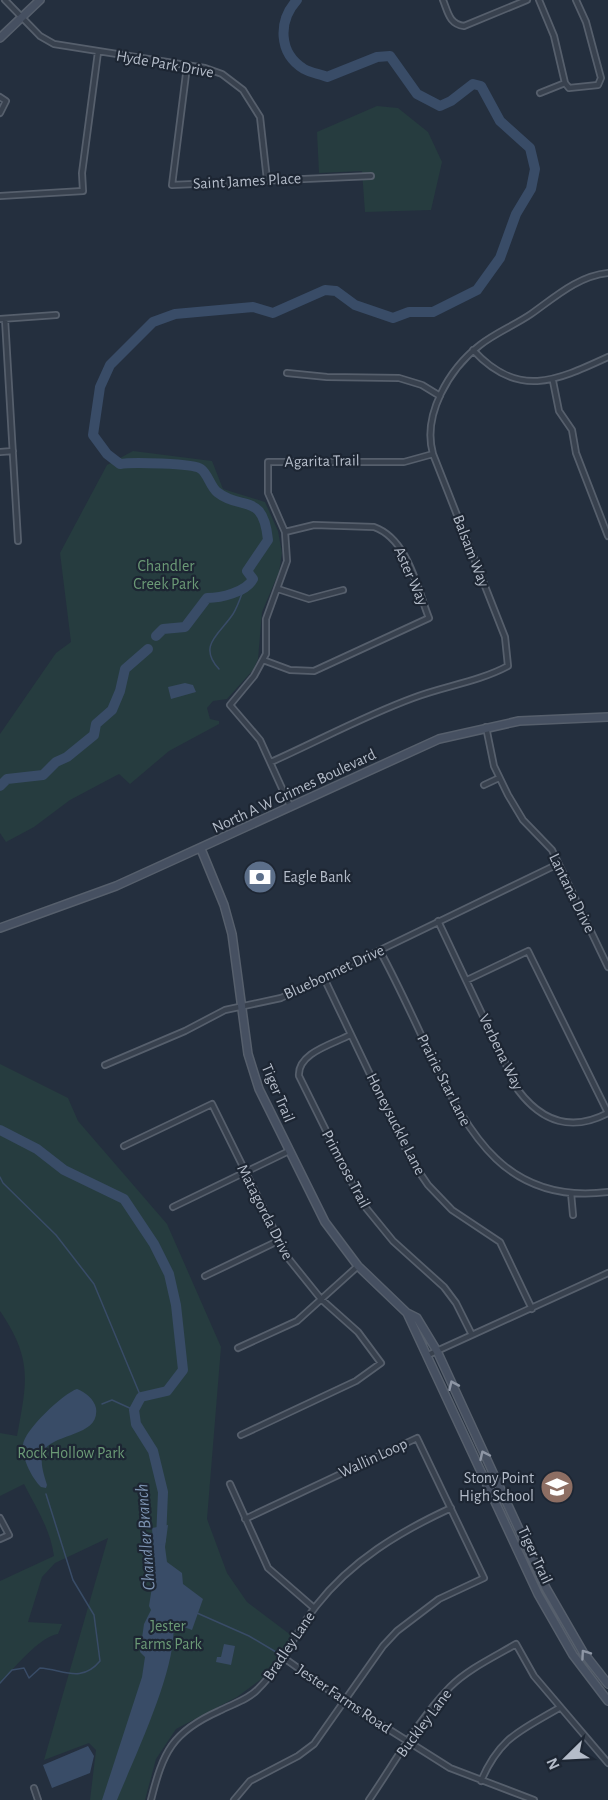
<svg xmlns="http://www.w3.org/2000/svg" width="608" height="1800" viewBox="0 0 608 1800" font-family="'Alegreya Sans',sans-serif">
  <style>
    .green { fill: #263c3f }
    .water { fill: #394c67 }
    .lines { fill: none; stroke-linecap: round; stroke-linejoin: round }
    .stream { stroke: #394c67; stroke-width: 1.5 }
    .river { stroke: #394c67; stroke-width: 10 }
    .street-casing { stroke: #565f6c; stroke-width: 8 }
    .secondary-casing { stroke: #565f6c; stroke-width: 10 }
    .street { stroke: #38414e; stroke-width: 4.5 }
    .secondary { stroke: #465061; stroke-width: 7 }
    .oneway { stroke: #8e96a5 }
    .labels { text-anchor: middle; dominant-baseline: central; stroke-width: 4.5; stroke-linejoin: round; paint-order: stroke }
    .street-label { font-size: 16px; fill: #b4bcc9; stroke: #1d2633 }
    .park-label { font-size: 16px; fill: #6b9a76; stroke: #1d2633 }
    .poi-label { font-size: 16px; fill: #b4bcc9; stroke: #1d2633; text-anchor: start }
    .water-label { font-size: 18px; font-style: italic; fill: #7c92b1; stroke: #1d2633 }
  </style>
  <rect width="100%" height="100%" fill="#242f3e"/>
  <path class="green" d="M377 106 398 108 428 132 442 162 431 210 365 212 362 171 319 173 317 132Z
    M133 451 212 461 223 489 265 502 278 531 282 553 279 572 262 612 258 659 253 670 227 699 213 701 207 708 210 719 219 721V724L169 751 130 784 119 774 70 800 34 827 6 842 0 833V734L56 653 71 642 60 553 107 465Z
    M0 1064 68 1098 78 1121 167 1224 221 1347 207 1519 227 1573 247 1602 292 1636 264 1677 237 1697 176 1729 156 1759 145 1800H90L96 1750 89 1743 44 1760 108 1538 55 1563 42 1577 28 1622 62 1624 58 1634C40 1636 12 1670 0 1684V1581L54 1556C50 1528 36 1508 24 1484L0 1496V1433L17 1436C27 1381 33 1360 0 1311Z"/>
  <path class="water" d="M185 683 193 685 196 692 171 699 168 687Z
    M77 1389C85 1392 94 1399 96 1408 100 1436 57 1433 45 1449 38 1459 44 1475 47 1485L46 1488 41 1487C32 1478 22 1459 23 1445 24 1430 64 1393 77 1389Z
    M168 1525 165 1547 167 1562 182 1573 183 1584 203 1599 192 1630 173 1623C179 1665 134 1758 117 1800H102L142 1677 145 1657 140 1652 144 1624 151 1610 149 1606 155 1568 152 1528Z
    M224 1644 235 1646 231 1665 216 1662 217 1657H221Z
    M88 1746 94 1756 90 1773 52 1788 43 1765Z"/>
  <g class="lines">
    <path class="stream" d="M219 669C197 645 220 634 233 614 238 606 241 596 244 588
      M0 1177 3 1183 56 1235 94 1284 141 1397
      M102 1404 112 1400 134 1410
      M197 1613 249 1636 276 1652
      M0 1683 12 1670 24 1668 29 1678 40 1668C62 1669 81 1684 100 1661L94 1615 73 1580 46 1494"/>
    <path class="river" d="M156 636 163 629 185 627 207 598C221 598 246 592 253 579L247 571 268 540C263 491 242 512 217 492 210 486 208 474 201 469 194 463 130 462 120 464L107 454 93 435 100 387 110 365 153 322 175 314 253 307 273 313 325 290 336 291 355 305 393 318 409 312H433L477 290 500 258 516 214 531 189 535 169 530 148 500 121 481 86 473 84 451 101 440 106 417 94 390 56 377 57 327 77C320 74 311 73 304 69 278 53 278 21 297 0
      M0 786 7 779 43 775 56 762 67 757 94 735 96 724 112 710 120 691 125 669 148 649
      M0 1130 37 1149 64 1170 124 1199 154 1244 169 1274 176 1305 183 1370 167 1391 141 1397 134 1410 136 1424 153 1451 163 1492 161 1540"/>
    <defs>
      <path id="street" d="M5 0 40 36 54 44 205 68 222 74 243 90 260 117 267 180
        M443 0C448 12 449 24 464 26L527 0
        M539 0 554 36 565 83 569 88 598 85 601 78 586 22 576 0
        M187 66 172 185 371 176
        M540 93 565 83
        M0 97 6 101 0 113
        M0 196 83 191 82 173 98 52
        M0 319 56 315
        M5 319 18 541
        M473 350C518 399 556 381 608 357
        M287 373 327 377 399 378 422 385 440 396
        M553 381 559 411 572 430 576 453 608 536
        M0 452 13 451
        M278 589 309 599 343 590
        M263 660 290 670 314 671 429 618C417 588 408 539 374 527L314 525 285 532
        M486 727 494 766 508 795 523 820 552 850 608 967
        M271 762C318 741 364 716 413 698 444 686 478 682 508 666L505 637 433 454C422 415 449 369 480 345 495 333 515 325 531 314 555 297 578 276 608 273
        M484 785 499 778
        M290 806 260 740 230 705 254 676 266 654V619L287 561 285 532 268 493V462H404L433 454
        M438 921 518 1090C542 1122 572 1132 608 1113
        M380 951C399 986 415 1022 432 1058 469 1135 507 1205 608 1192
        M324 978 411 1160 428 1185 452 1210 500 1242 532 1309
        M467 980 528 951 608 1113
        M350 1035C333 1044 297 1053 299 1076L362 1203 393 1241 444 1287 456 1303 472 1335
        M105 1065 185 1031 225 1010 281 998 558 864
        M124 1146 212 1104 288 1258 321 1299 358 1332 381 1363 356 1381 241 1435
        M571 1193 573 1215
        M173 1207 289 1151
        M205 1276 278 1241
        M238 1348 297 1321 358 1266
        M428 1355 608 1273
        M230 1484 268 1568 314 1608
        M0 1518 9 1535 0 1539
        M284 1658 344 1701 450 1768 534 1800
        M481 1781C500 1737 520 1731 559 1708
        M34 1788 38 1800
        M151 1800C163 1752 172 1732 219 1711 232 1704 248 1700 258 1689 283 1664 295 1633 316 1606 351 1561 399 1532 451 1508
        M234 1800 250 1781 298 1756 314 1744 383 1646 397 1631 439 1599 484 1578 417 1438 245 1519
        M369 1800C395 1762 418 1720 450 1687 468 1669 494 1657 516 1644L534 1676 608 1763"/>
      <path id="secondary" d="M0 38 40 0
        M201 849 224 905 232 934 248 1054 259 1089 325 1222 358 1266 407 1313 538 1594 573 1655 608 1701
        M0 928 116 886 439 739 519 721 608 717
        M407 1313 417 1318 437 1351 546 1588 583 1652 608 1684"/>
    </defs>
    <use href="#street" class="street-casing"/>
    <use href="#secondary" class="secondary-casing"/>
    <use href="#street" class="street"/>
    <use href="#secondary" class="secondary"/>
  </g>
  <defs><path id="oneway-chevron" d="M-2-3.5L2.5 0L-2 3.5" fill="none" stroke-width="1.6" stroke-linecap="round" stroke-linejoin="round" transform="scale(1.5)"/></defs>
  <g class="oneway">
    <use href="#oneway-chevron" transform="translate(453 1385) rotate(-114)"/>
    <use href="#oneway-chevron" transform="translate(484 1455) rotate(-115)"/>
    <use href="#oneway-chevron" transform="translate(585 1654) rotate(-125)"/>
  </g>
  <defs>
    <symbol id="bank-disc" viewBox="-11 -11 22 22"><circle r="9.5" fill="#5c6f8a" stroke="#1d2633"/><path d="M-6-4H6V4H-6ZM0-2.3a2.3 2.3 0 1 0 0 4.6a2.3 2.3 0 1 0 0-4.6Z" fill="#fff"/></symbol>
    <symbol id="school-disc" viewBox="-11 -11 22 22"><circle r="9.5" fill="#8d6e63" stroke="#1d2633"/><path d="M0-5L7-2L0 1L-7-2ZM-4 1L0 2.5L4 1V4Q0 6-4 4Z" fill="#fff"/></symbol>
  </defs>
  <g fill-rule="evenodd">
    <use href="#bank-disc" x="241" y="858" width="38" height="38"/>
    <use href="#school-disc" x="538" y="1468" width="38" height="38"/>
  </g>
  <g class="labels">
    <g class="street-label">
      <text transform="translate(165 64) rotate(10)">Hyde Park Drive</text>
      <text transform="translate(247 181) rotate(-3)">Saint James Place</text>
      <text transform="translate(322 461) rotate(-1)">Agarita Trail</text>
      <text transform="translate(471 551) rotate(69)">Balsam Way</text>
      <text transform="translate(411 576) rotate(66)">Aster Way</text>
      <text transform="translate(294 791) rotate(-25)">North A W Grimes Boulevard</text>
      <text transform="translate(572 893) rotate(64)">Lantana Drive</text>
      <text transform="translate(334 972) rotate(-25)">Bluebonnet Drive</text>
      <text transform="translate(501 1052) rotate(64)">Verbena Way</text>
      <text transform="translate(444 1080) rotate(63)">Prairie Star Lane</text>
      <text transform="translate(278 1093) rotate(67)">Tiger Trail</text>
      <text transform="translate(396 1124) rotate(63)">Honeysuckle Lane</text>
      <text transform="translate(346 1169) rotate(62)">Primrose Trail</text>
      <text transform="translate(265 1212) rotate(63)">Matagorda Drive</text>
      <text transform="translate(373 1458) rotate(-25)">Wallin Loop</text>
      <text transform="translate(535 1555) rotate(65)">Tiger Trail</text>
      <text transform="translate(289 1646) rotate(-56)">Bradley Lane</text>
      <text transform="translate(344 1699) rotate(34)">Jester Farms Road</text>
      <text transform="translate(424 1723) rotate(-53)">Buckley Lane</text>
    </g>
    <g class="park-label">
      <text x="166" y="566">Chandler<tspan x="166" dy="18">Creek Park</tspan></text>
      <text x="71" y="1453">Rock Hollow Park</text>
      <text x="168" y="1626">Jester<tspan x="168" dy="18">Farms Park</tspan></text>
    </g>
    <g class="poi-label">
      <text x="283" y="877">Eagle Bank</text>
      <text x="534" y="1478" text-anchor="end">Stony Point<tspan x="534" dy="18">High School</tspan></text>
    </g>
    <g class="water-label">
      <text transform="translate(146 1537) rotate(-94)">Chandler Branch</text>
    </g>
  </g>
  <g transform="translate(566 1758) rotate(246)" stroke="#1d2633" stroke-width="4.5" paint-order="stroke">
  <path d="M0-4.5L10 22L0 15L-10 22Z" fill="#b4bcc9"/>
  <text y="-9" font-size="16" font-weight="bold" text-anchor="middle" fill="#b4bcc9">N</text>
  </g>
</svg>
